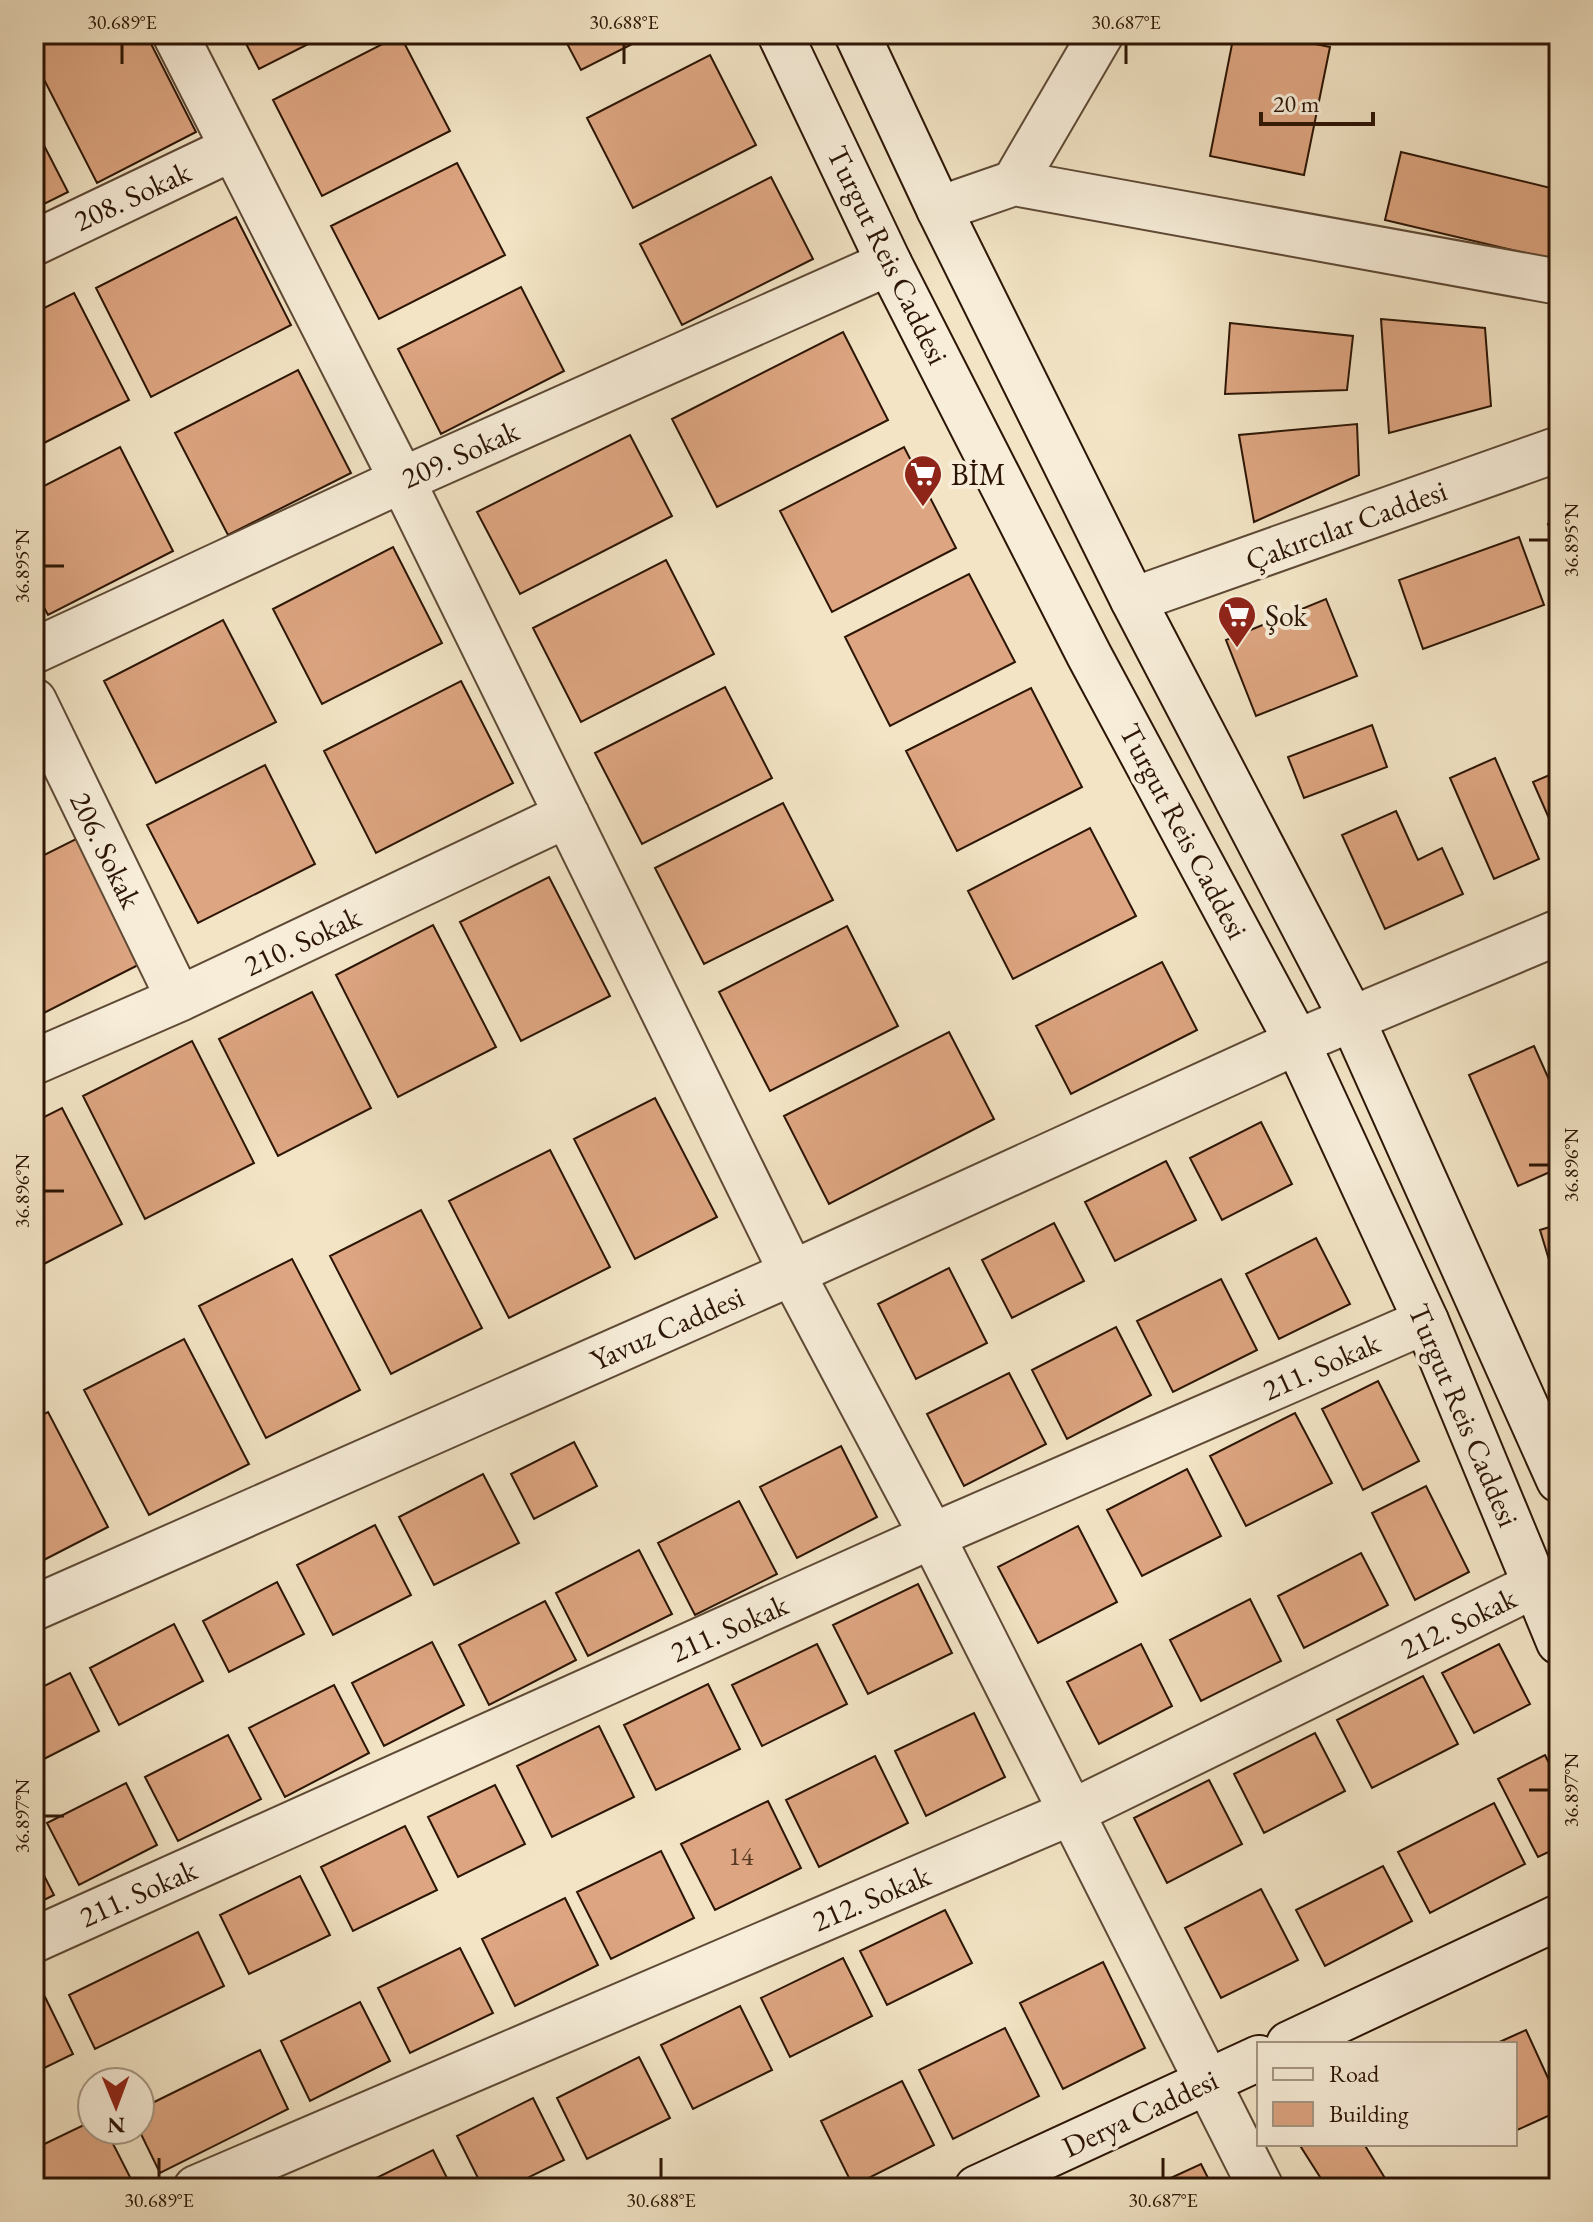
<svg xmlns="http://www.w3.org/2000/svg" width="1593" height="2222" viewBox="0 0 1593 2222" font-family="'EB Garamond',serif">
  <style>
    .building { fill: #dda581; stroke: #2c1505; stroke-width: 2 }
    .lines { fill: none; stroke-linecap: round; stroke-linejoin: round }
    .minor-casing { stroke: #5e4935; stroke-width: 48 }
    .tertiary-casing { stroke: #5e4935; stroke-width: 48 }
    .secondary-casing { stroke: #2c1505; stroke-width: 48 }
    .minor { stroke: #f7edd9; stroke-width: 44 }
    .tertiary { stroke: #f7edd9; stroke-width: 44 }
    .secondary { stroke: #f7edd9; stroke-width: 44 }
    .ticks { fill: none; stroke: #2c1505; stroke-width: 3 }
    .labels { text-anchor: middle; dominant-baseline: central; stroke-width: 8; stroke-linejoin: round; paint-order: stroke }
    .number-label { font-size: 26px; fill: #583924 }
    .street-label { font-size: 30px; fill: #2c1505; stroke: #f7edd9 }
    .poi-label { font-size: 30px; fill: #2c1505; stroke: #f7edd9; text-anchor: start }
    .neatline { fill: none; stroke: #2c1505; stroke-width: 3 }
    .ticks-label { font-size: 20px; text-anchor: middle; fill: #2c1505 }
  </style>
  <rect width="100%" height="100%" fill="#f2e4c5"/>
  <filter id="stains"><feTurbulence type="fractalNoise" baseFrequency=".0025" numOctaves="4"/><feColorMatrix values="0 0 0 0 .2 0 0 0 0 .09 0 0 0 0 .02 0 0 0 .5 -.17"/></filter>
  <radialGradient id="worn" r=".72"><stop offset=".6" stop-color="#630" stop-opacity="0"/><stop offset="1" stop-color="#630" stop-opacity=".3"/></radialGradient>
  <path class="building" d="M34 34H146L196 132 97 183 34 60Z
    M241 34H328L259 69Z
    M562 34H652L581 70Z
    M1234 34H1266L1330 47 1304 175 1210 156Z
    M400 35 450 131 322 196 273 100Z
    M710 55 756 145 633 208 587 118Z
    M34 126 68 192 34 209Z
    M1401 152 1559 190V261L1385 220Z
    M457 163 505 255 379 319 331 226Z
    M771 177 813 259 682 325 640 244Z
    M236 217 291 325 151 397 96 288Z
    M521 287 564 371 441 434 398 349Z
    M74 293 129 400 34 448V313Z
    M1381 319 1485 328 1491 406 1389 433Z
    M1230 323 1353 336 1347 390 1225 394Z
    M843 332 888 420 717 507 672 419Z
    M298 370 351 473 228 535 175 433Z
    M1357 424 1359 475 1254 522 1239 435Z
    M630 435 672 516 520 594 477 512Z
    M120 447 173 551 48 615 34 588V491Z
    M904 447 956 548 832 612 780 511Z
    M1559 519V551L1548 524Z
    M1519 537 1544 605 1423 649 1399 580Z
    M393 547 442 643 322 704 273 609Z
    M666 560 714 654 581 722 533 628Z
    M969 574 1015 662 890 726 845 637Z
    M1326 599 1357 676 1256 716 1226 640Z
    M223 620 276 722 156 783 104 681Z
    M461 681 513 783 376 853 324 751Z
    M725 687 772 778 642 844 595 753Z
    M1031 688 1082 787 957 851 906 751Z
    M1372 725 1387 767 1304 798 1288 757Z
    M1495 758 1539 859 1494 879 1450 778Z
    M265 765 315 864 198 923 147 825Z
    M1559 771V841L1533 782Z
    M783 803 833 900 704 964 655 868Z
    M1396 811 1418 860 1442 848 1463 894 1385 929 1342 835Z
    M1090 828 1136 916 1013 979 968 891Z
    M82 836 146 961 34 1018V860Z
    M549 877 610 996 521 1041 460 922Z
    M433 925 496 1047 398 1097 336 975Z
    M847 926 898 1026 770 1091 719 992Z
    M1162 962 1197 1030 1071 1094 1036 1026Z
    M312 992 371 1108 278 1156 219 1039Z
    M949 1032 994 1119 829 1204 784 1116Z
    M192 1041 254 1163 145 1219 83 1096Z
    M1534 1046 1559 1102V1168L1518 1186 1469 1075Z
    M655 1098 717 1217 635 1259 574 1139Z
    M62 1108 122 1224 34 1269V1122Z
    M1261 1122 1292 1184 1222 1220 1190 1158Z
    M550 1150 610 1267 509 1318 449 1201Z
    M1166 1161 1196 1220 1115 1261 1085 1202Z
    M421 1210 482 1328 391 1374 330 1256Z
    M1054 1223 1084 1281 1012 1318 982 1260Z
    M1559 1224V1293L1540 1230Z
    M1316 1238 1350 1304 1279 1339 1246 1274Z
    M292 1259 360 1390 266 1438 199 1306Z
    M949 1268 987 1343 916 1379 878 1304Z
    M1221 1279 1257 1350 1173 1392 1137 1321Z
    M1116 1327 1151 1395 1067 1439 1032 1370Z
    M184 1339 249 1464 149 1515 84 1390Z
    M1009 1373 1046 1444 964 1486 927 1414Z
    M1378 1381 1419 1461 1363 1490 1322 1409Z
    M48 1412 108 1527 34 1565V1419Z
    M1295 1413 1332 1483 1246 1526 1210 1456Z
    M574 1442 597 1486 534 1519 511 1474Z
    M841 1446 877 1517 797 1558 760 1487Z
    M1187 1469 1221 1536 1142 1576 1107 1510Z
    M483 1474 519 1543 434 1585 399 1517Z
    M1426 1486 1469 1572 1415 1600 1372 1513Z
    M739 1501 777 1574 695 1615 658 1543Z
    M375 1525 411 1595 333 1635 297 1565Z
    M1078 1526 1117 1602 1038 1643 998 1567Z
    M639 1550 672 1614 588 1656 556 1593Z
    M1361 1553 1388 1605 1304 1648 1278 1596Z
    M277 1582 304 1634 229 1672 203 1621Z
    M918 1584 952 1653 868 1694 833 1625Z
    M1250 1599 1281 1661 1201 1701 1170 1640Z
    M545 1601 576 1660 489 1705 459 1645Z
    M174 1624 203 1681 119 1725 90 1668Z
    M432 1642 464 1705 384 1746 352 1683Z
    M817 1644 847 1704 762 1746 732 1685Z
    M1141 1644 1172 1706 1099 1744 1067 1682Z
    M1499 1644 1530 1704 1474 1733 1442 1673Z
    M70 1673 99 1731 34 1764V1691Z
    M1423 1676 1458 1744 1372 1788 1337 1720Z
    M708 1684 740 1749 656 1790 624 1725Z
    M334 1685 369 1753 285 1797 249 1728Z
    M974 1713 1005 1777 926 1816 895 1751Z
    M599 1726 634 1797 552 1837 517 1766Z
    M1315 1733 1345 1791 1264 1833 1234 1774Z
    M228 1735 261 1799 178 1841 145 1777Z
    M1545 1755 1559 1783V1847L1538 1857 1498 1779Z
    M875 1756 908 1823 819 1867 786 1800Z
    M1209 1780 1242 1844 1167 1883 1134 1818Z
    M126 1783 157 1845 79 1885 47 1823Z
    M495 1785 525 1844 458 1877 428 1817Z
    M768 1801 801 1868 715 1910 681 1844Z
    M1494 1803 1525 1864 1430 1913 1398 1852Z
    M405 1826 437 1890 353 1931 321 1867Z
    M661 1851 694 1918 611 1959 577 1892Z
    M34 1856 54 1895 34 1905Z
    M1383 1866 1412 1921 1325 1966 1296 1910Z
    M300 1876 330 1935 249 1974 220 1915Z
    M1261 1889 1298 1960 1221 1998 1185 1928Z
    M565 1898 598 1965 515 2006 482 1939Z
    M945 1910 972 1963 887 2005 860 1951Z
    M198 1932 224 1986 95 2049 69 1995Z
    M460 1948 493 2013 410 2053 378 1988Z
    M843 1958 872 2016 790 2057 761 1998Z
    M1103 1962 1145 2048 1063 2089 1020 2003Z
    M45 1997 73 2054 34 2073V2003Z
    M360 2002 390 2061 310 2101 281 2041Z
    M740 2006 772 2070 693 2109 661 2045Z
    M1005 2028 1039 2096 953 2139 919 2070Z
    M1526 2030 1559 2102V2111L1515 2131V2044H1495Z
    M260 2050 288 2109 160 2173 139 2130 140 2109Z
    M639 2057 670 2118 587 2159 557 2098Z
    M902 2081 934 2145 853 2186 821 2121Z
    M533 2098 564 2160 507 2188H483L457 2136Z
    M92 2121V2130H106L131 2179 112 2188H34V2149Z
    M1299 2144H1364L1391 2188H1327Z
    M433 2150 452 2188H363L362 2185Z
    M1201 2164 1213 2188H1149Z
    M699 2179 704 2188H681Z"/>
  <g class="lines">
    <defs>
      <path id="minor" d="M175 34 402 480 792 1273 932 1536 1261 2188
        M1014 183 1101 34
        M939 209 1014 183 1559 282
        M34 243 231 149
        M34 651 402 480 889 263
        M34 701 179 999
        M34 1062 179 999 567 815
        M34 1940 932 1536 1426 1321
        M196 2188 1070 1813 1535 1585"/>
      <path id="tertiary" d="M1133 600 1559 449
        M34 1608 792 1273 1297 1042 1559 932"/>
      <path id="secondary" d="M780 34 889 263 1089 655 1297 1042 1426 1321 1559 1642
        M857 34 939 209 1133 600 1353 1021 1559 1480
        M1289 2044 1559 1917
        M977 2188 1259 2058"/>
    </defs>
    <use href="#minor" class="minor-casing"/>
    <use href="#tertiary" class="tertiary-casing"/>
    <use href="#secondary" class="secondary-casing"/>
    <use href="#minor" class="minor"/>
    <use href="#tertiary" class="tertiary"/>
    <use href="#secondary" class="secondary"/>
  </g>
  <path class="ticks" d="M122 44V64M624 44V64M1126 44V64M1529 540H1549M44 566H64M1529 1165H1549M44 1191H64M1529 1790H1549M44 1816H64M159 2158V2178M661 2158V2178M1163 2158V2178"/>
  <defs>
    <symbol id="supermarket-pin" viewBox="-11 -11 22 30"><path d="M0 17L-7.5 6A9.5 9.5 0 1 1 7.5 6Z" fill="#8f2418" stroke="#f7edd9"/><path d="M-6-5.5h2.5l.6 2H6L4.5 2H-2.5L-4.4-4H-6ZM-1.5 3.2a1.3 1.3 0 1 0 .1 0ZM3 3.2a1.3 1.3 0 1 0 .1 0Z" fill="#fff"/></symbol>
  </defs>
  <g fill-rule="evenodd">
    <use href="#supermarket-pin" x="901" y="452" width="44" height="60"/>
    <use href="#supermarket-pin" x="1215" y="593" width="44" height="60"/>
  </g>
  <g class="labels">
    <g class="number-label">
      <text x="741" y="1856">14</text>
    </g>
    <g class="street-label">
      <text transform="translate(132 196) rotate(-25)">208. Sokak</text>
      <text transform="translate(888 255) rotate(64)">Turgut Reis Caddesi</text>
      <text transform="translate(460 454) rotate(-24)">209. Sokak</text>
      <text transform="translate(1346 525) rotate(-20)">Çakırcılar Caddesi</text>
      <text transform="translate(1184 831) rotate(62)">Turgut Reis Caddesi</text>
      <text transform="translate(106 850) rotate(64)">206. Sokak</text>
      <text transform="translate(302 941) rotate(-25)">210. Sokak</text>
      <text transform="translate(667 1328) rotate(-24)">Yavuz Caddesi</text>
      <text transform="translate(1321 1366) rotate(-24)">211. Sokak</text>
      <text transform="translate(1464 1415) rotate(67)">Turgut Reis Caddesi</text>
      <text transform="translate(1458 1623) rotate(-26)">212. Sokak</text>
      <text transform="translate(729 1628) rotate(-24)">211. Sokak</text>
      <text transform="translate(138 1893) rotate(-24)">211. Sokak</text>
      <text transform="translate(871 1898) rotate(-23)">212. Sokak</text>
      <text transform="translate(1140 2113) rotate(-25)">Derya Caddesi</text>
    </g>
    <g class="poi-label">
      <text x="951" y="474">BİM</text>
      <text x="1265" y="615">Şok</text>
    </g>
  </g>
  <rect width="1593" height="2222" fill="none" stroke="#f2e4c5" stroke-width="88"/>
  <rect x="1257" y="2042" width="260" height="104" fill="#f7edd9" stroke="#a69784" stroke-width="2"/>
  <rect x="1273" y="2068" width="40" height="12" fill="#f7edd9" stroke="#a69784" stroke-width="2"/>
  <text x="1329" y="2082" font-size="24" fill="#2c1505">Road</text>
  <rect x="1273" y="2102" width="40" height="24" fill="#dda581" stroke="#a69784" stroke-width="2"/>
  <text x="1329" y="2122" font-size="24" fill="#2c1505">Building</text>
  <g transform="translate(116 2106) rotate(179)"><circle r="38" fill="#f7edd9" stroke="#a69784" stroke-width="2"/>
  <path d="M0-6L14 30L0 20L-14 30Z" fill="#8f2418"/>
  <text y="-12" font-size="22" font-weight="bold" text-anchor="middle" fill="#2c1505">N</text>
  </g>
  <path d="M1261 112v12h112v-12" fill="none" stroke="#2c1505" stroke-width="4"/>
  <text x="1273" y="112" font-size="24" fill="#2c1505" stroke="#f7edd9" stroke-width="6" paint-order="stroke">20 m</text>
  <rect x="44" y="44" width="1505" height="2134" class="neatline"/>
  <g class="ticks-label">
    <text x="122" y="29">30.689°E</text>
    <text x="624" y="29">30.688°E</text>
    <text x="1126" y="29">30.687°E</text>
    <text transform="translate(1571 540) rotate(-90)" y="7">36.895°N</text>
    <text transform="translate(22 566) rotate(-90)" y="7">36.895°N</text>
    <text transform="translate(1571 1165) rotate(-90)" y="7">36.896°N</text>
    <text transform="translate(22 1191) rotate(-90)" y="7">36.896°N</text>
    <text transform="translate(1571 1790) rotate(-90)" y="7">36.897°N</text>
    <text transform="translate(22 1816) rotate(-90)" y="7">36.897°N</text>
    <text x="159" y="2207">30.689°E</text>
    <text x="661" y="2207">30.688°E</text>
    <text x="1163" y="2207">30.687°E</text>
  </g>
  <rect width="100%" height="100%" filter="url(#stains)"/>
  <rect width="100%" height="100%" fill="url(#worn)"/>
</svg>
